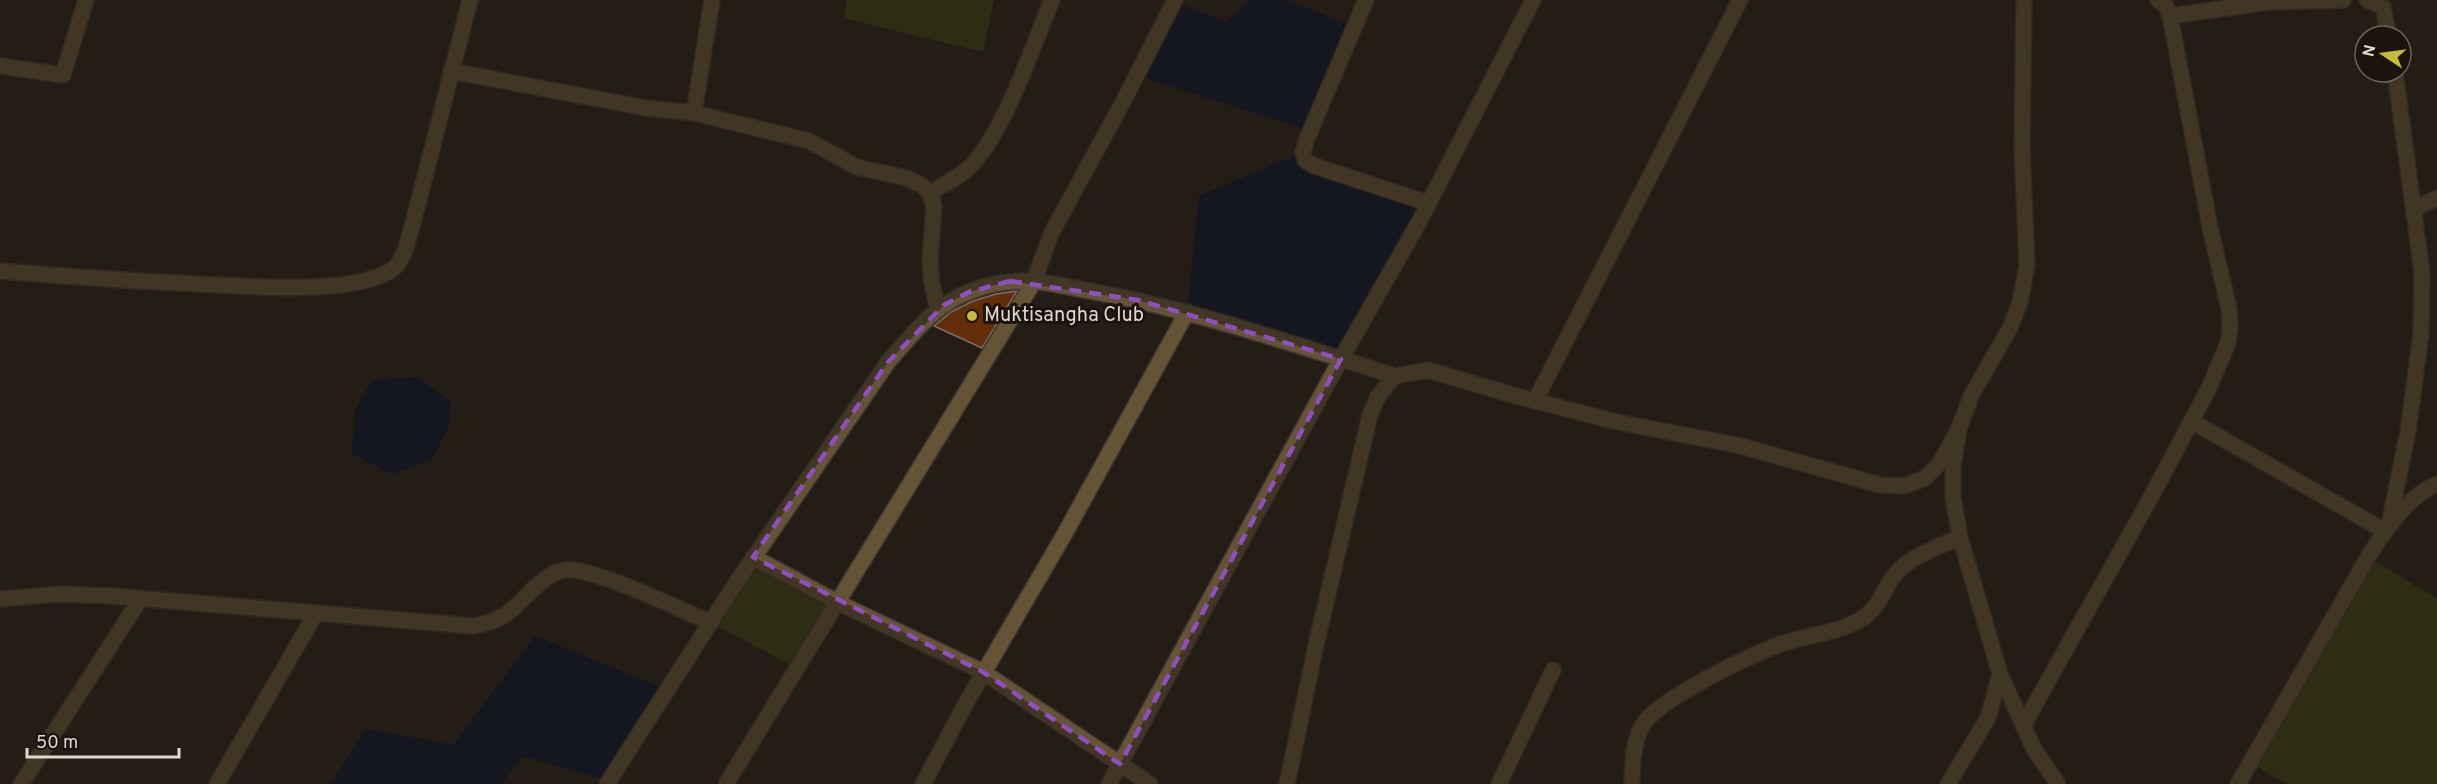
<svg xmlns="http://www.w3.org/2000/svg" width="2437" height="784" viewBox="0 0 2437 784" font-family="Overpass,sans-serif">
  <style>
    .green { fill: #384210 }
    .water { fill: #000e2d }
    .building { fill: #632d09; stroke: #796d67; stroke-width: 1.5 }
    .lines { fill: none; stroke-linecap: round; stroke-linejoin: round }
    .minor-casing { stroke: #3e3731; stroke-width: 18 }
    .minor { stroke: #655335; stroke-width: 15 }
    .marked { fill: none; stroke: #8f4fc3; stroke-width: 4.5; stroke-dasharray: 12 8; stroke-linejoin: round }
    .poi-dot { fill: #c7bb3c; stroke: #1b140d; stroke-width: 2 }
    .labels { text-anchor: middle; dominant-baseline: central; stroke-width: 6; stroke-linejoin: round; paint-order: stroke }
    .poi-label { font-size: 20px; fill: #dfd9d4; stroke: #1b140d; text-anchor: start }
  </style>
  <rect width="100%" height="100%" fill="#241d16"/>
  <path class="green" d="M847 0H994L983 52 844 18Z
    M753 557 837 602 797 668 711 623Z
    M2368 557 2437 599V784H2287L2249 762Z"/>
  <path class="water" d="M1249 0H1287L1354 27 1310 131 1137 75 1174 2 1227 22Z
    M1303 152 1305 160 1428 203 1341 359 1187 312 1199 196Z
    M418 377 451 402 449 425 432 459 392 474 352 454 355 411 372 380Z
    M535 636 667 690 609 781 523 756 501 784H331L366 729 453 745Z"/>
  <path class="building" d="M1017 291 982 348 934 326 951 312 973 301 996 294Z"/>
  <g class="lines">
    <defs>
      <path id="minor" d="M1366 0 1306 141 1303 152 1305 160 1315 166 1428 203
        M2024 0 2022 146 2027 266 2020 302 2010 328 1972 394 1959 428 1953 466V497L1960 537 2000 674 2034 749 2058 784
        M2367 0 2383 7 2389 36
        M2170 16 2269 2 2343 0
        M0 66 63 75 86 0
        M451 71 646 108 694 113 809 141 857 167 907 178 921 185 930 193 934 206 930 261 932 284 938 310
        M694 113 712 0
        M930 193C941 186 954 180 965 171 1001 143 1033 45 1052 0
        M2414 209 2437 198
        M0 271C73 277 146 282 219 285 264 287 351 294 390 271 405 262 408 239 413 223L470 0
        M1535 401 1740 0
        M2191 421 2385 531
        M2389 525 2408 431 2421 333 2422 273 2395 72
        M753 557 837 602 983 672 1150 784
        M0 599 59 594 111 596 473 626C518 618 516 599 548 577 552 574 559 571 565 570 591 566 682 610 711 623
        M2023 726 2152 495 2209 388 2228 343 2230 329 2229 309 2210 227 2170 16 2165 5 2158 0
        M21 784 141 598
        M217 784 316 613
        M607 784 732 589 888 362C911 336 935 304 969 292 981 287 996 283 1009 282 1033 278 1061 286 1085 290 1191 309 1293 344 1395 376
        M726 784 1033 283 1052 232 1124 100 1175 0
        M923 784 966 703 1064 535 1187 312
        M1109 784 1341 359 1418 224 1533 0
        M1287 784 1316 645 1370 415 1378 396 1395 376 1428 370 1516 396 1613 421 1741 446 1880 485 1904 486 1925 478 1940 463 1959 428
        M1499 784 1553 670
        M1632 784C1632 766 1633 742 1642 726 1656 700 1757 651 1787 642 1812 634 1839 633 1861 619 1881 608 1884 584 1900 569 1916 554 1941 546 1960 537
        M1948 784 1988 718 2000 674
        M2238 784 2368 557C2386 530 2406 497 2437 484"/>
    </defs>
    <use href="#minor" class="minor-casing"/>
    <use href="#minor" class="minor"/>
  </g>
  <path d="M0 0H2437V784H0ZM1010 281 1138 300 1341 359 1120 764 983 672 753 557 888 362 944 305 969 292Z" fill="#241d16" fill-opacity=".55" fill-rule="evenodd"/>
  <path class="marked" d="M1010 281 1138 300 1341 359 1120 764 983 672 753 557 888 362 944 305 969 292Z"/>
  <circle class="poi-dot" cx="972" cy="316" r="6"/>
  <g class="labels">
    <g class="poi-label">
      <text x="984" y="316">Muktisangha Club</text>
    </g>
  </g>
  <g transform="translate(2383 54) rotate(283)"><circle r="28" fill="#1b140d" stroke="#69635d" stroke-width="1.5"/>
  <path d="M0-4.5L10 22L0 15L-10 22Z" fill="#c7bb3c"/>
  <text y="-9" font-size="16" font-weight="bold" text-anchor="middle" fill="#dfd9d4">N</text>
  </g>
  <path d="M27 748v9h152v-9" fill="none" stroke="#dfd9d4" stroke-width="3"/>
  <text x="36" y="748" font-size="18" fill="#dfd9d4" stroke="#1b140d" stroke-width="4.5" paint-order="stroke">50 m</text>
</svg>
